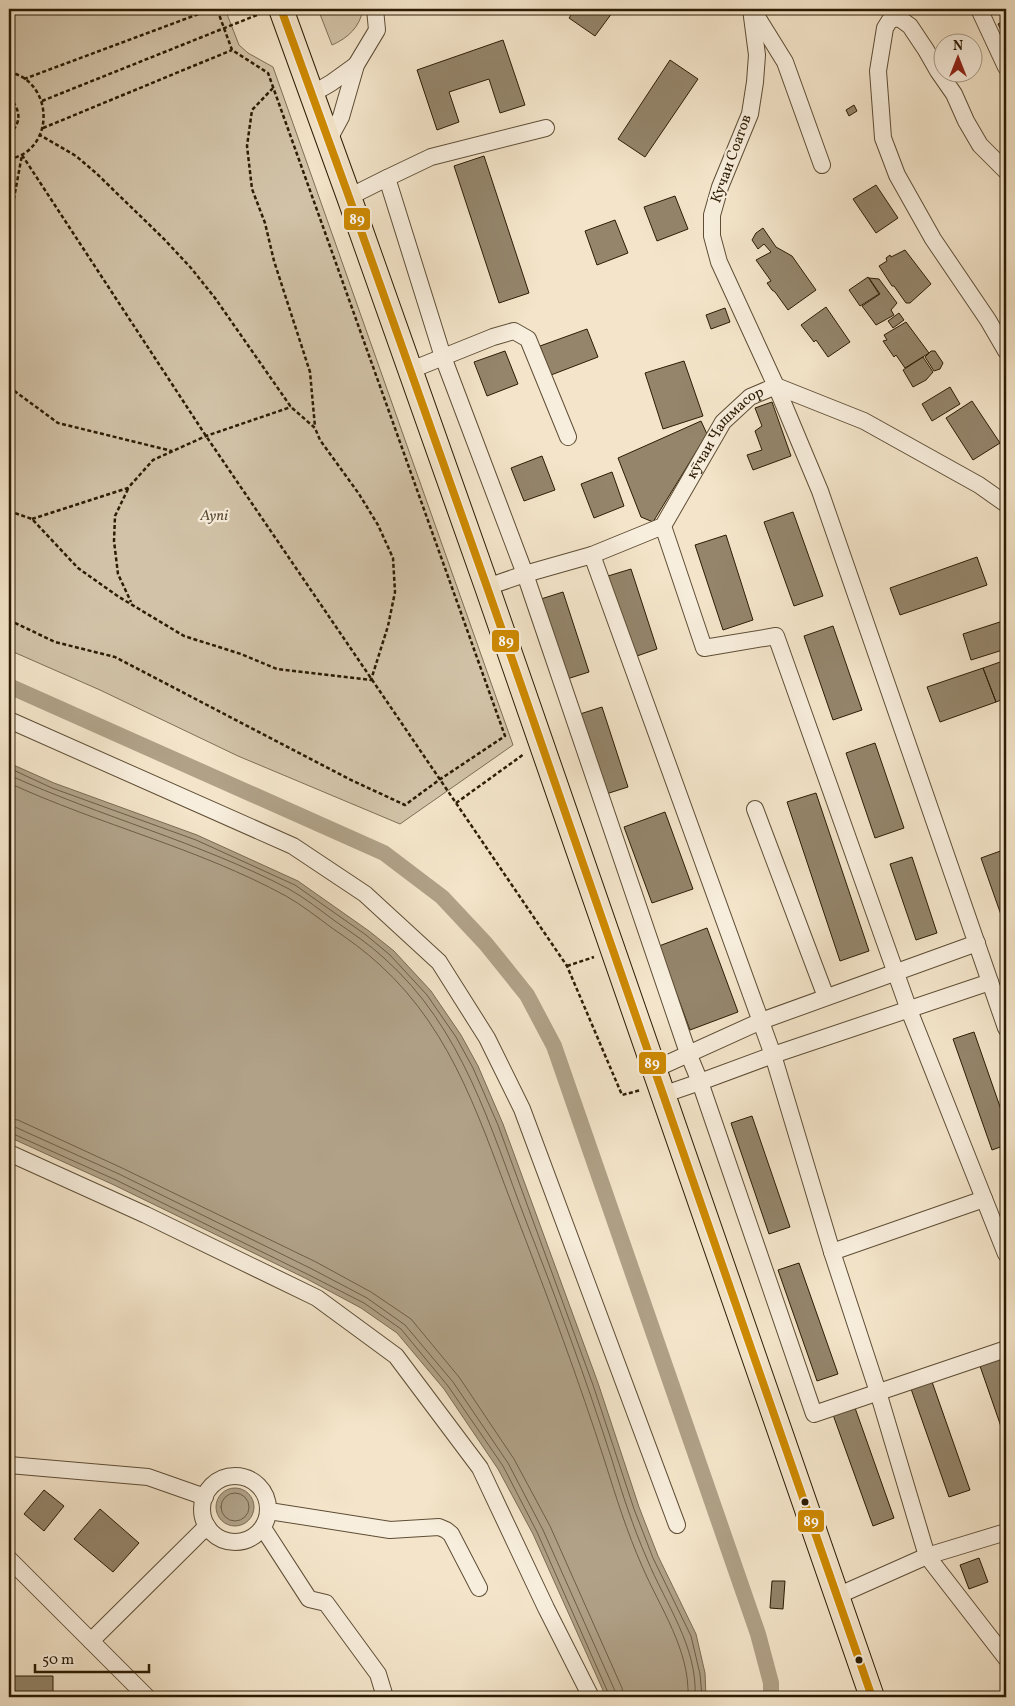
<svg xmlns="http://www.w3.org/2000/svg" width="1015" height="1706" viewBox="0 0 1015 1706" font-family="Vollkorn,serif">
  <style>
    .green { fill: #d2c3a8; stroke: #7f7056 }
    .water { fill: #b0a187; stroke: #7b6c53 }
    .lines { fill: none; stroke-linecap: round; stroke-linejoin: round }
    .shore { stroke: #6e5e46; stroke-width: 1 }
    .canal { stroke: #b0a187; stroke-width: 16 }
    .building { fill: #94856b; stroke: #2c1c04 }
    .minor-casing { stroke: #5e4e36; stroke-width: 18 }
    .highway-casing { stroke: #2c1c04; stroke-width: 26 }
    .path { stroke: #2c1c04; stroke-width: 2.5; stroke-dasharray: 4 2.5; stroke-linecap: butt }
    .minor { stroke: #f8eedd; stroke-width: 16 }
    .highway { stroke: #f4e5ca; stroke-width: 24 }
    .bus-1-casing { stroke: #f8eedd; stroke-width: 11 }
    .bus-1 { stroke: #ce8a01; stroke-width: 8 }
    .bus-dot { fill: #2c1c04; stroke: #f8eedd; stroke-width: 2 }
    .labels { text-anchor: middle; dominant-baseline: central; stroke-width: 4.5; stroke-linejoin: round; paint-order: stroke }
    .street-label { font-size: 15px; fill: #2c1c04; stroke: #f8eedd }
    .park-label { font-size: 15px; font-style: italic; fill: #5e4e35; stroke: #f8eedd }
    .line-badge { stroke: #f8eedd; stroke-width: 2 }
    .badge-label { font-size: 14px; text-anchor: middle; font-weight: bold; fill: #fff }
  </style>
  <rect width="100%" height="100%" fill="#f4e5ca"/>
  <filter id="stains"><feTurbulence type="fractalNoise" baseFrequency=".004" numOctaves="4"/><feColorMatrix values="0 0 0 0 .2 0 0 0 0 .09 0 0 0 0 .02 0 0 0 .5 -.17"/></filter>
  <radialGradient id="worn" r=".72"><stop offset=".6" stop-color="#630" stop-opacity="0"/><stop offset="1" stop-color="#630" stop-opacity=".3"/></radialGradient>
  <path class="green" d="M9 9H225L239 45 248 53 273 67 513 745 400 824 238 756 100 690 9 650Z
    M318 9H363C360 27 348 38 332 45Z"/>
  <path class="water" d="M9 763 54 783 197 835 298 881 369 931 394 951 431 991 461 1035 478 1066 503 1124 598 1383 639 1507 658 1556 696 1634 705 1673 706 1697H606L533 1534 498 1469 444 1389 397 1333 361 1308 307 1279 114 1185 9 1137Z
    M216 1507a19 19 0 1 1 38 0a19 19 0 1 1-38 0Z"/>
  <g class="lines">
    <path class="shore" d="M9 768 52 788 196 840 295 885 366 935 390 955 427 995 456 1037 473 1068 498 1125 593 1385 634 1509 653 1558 691 1636 700 1674 702 1697
      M9 775C101 817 199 842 289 889 305 898 320 910 335 921 352 933 369 944 384 958 463 1028 490 1127 526 1221 557 1300 586 1379 612 1460 622 1493 633 1527 647 1559 665 1603 698 1647 695 1697
      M9 783C100 825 198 848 286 896 302 905 317 917 332 928 348 939 365 951 380 965 456 1034 482 1128 518 1220 549 1300 579 1381 605 1462 616 1497 627 1532 642 1566 660 1608 690 1650 688 1697
      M9 1119 18 1120 122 1168 316 1262 371 1292 411 1319 459 1377 514 1459 550 1526 622 1688 624 1697
      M9 1126 15 1127 119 1174 312 1269 367 1298 405 1325 453 1382 508 1463 543 1530 615 1691 616 1697
      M9 1132 116 1180 309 1275 364 1303 401 1329 448 1386 503 1466 537 1532 610 1697
      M221 1507a14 14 0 1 1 28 0a14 14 0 1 1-28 0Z"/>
    <path class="canal" d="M9 686 384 853 442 897 486 944 527 995 554 1046 758 1634 771 1683V1697"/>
  </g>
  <path class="building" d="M575 9H615L595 36 569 18Z
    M1006 20V40L998 24Z
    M503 40 525 105 500 113 489 79 449 92 459 122 437 130 417 70Z
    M670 60 698 79 645 157 618 139Z
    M854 105 857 111 849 116 846 110Z
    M484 156 529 293 499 303 454 166Z
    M876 185 898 218 876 233 853 199Z
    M675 196 688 229 657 241 644 207Z
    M615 220 628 253 597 265 585 231Z
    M763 228 776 247 792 256 816 290 788 310 775 292 772 290 767 283 771 281 756 260 771 252 764 244 758 249 752 240 756 233Z
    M905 250 931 284 910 303H906L894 286H892L879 266 887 261 886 258 890 255 891 257Z
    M868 277 879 294 860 306 849 290Z
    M869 278 879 279 897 303 891 310 894 315 876 325 862 306 880 294Z
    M826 307 850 342 828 357 816 340 814 342 801 325Z
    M725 308 730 322 711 329 706 315Z
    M899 313 904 320 893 328 888 321Z
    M906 322 929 353 905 368 896 355 894 357 883 341 887 340 884 335Z
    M587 329 598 357 551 375 540 346Z
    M505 351 518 384 487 396 474 362Z
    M931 351H935L943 363 940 369 934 371 925 357Z
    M923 357 933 372 926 380 913 387 903 370Z
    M684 361 703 416 663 429 645 373Z
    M950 387 960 404 932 421 922 404Z
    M972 401 1000 443 973 460 946 418Z
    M772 402 791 456 753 470 747 455 762 450 755 431 762 426 755 408Z
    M701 421 707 434 653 522 641 517 618 458Z
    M542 456 555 490 524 501 511 468Z
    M612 472 624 506 594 518 581 484Z
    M793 512 823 596 794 606 764 522Z
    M726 535 753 620 723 630 695 545Z
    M977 557 987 585 900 615 890 588Z
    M631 569 657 649 634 657 608 576Z
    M563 592 589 672 567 679 541 599Z
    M1006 620V649L971 660 963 634Z
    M833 626 862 710 833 720 804 636Z
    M1006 660V698L996 702 983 668Z
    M983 668 996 702 940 722 927 687Z
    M602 707 628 787 606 794 580 714Z
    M875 743 904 828 875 838 846 753Z
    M816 793 869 951 840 961 787 802Z
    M665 812 693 889 652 903 624 827Z
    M1006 849V929L981 858Z
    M912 857 937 933 916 940 890 864Z
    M707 928 738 1012 690 1030 659 946Z
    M974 1032 1006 1124V1145L992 1150 953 1039Z
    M752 1116 790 1227 769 1234 731 1123Z
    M799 1263 838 1374 817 1381 778 1270Z
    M1001 1359 1006 1374V1441L980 1366Z
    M931 1379 970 1490 949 1497 910 1386Z
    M854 1405 894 1518 873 1526 832 1412Z
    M44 1490 64 1506 44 1531 24 1514Z
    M100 1509 139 1543 113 1572 74 1539Z
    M979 1558 988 1582 969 1589 960 1565Z
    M772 1581H785L783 1609 770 1608Z
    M9 1676H53V1697H9Z"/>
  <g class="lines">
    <defs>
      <g id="minor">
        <path d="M751 9 757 55 755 82 750 114 720 187 712 215V236L719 262 776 386 820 491 1006 1028"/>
        <path d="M979 9 1006 67"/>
        <path d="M754 12 785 62 822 165"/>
        <path d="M312 94 331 83 356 65"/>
        <path d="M546 128 431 157 387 178 443 357 525 574 688 1053 700 1082 662 1095"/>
        <path d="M328 141 341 117 356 65 377 30 375 9"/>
        <path d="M1006 171 980 145 966 121 954 94 938 71 926 50 910 26 899 18 890 20 885 28 878 71 883 138 897 175 933 239 988 320 1006 351"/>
        <path d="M349 197 387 178"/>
        <path d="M411 370 493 337 514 331 528 339 568 437"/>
        <path d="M663 526 704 648 776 636 909 1010 1006 1254"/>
        <path d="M592 555 773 1055 990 982"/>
        <path id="s1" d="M487 587 525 574 592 555 663 526 723 422 750 397 776 386 864 421 979 485 1006 504"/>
        <path d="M9 720 293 846 365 894 439 962 487 1038 522 1109 677 1525"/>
        <path d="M755 809 826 997"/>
        <path d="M653 1070 761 1021 977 943"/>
        <path d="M9 1153 146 1215 317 1298 396 1356 480 1468 546 1608 591 1697"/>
        <path d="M984 1199 832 1252 773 1055 700 1082 814 1414 1006 1349"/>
        <path d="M832 1252 878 1392 927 1556 1006 1658"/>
        <path d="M9 1465 148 1477 205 1497"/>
        <circle cx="235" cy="1509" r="33"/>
        <path d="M269 1511 390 1530 439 1527 446 1530 451 1534 479 1588"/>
        <path d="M263 1528 309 1599 326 1603 378 1674 385 1697"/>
        <path d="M9 1559 147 1697"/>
        <path d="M837 1596 927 1556 1006 1532"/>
        <path d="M91 1641 207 1526"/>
      </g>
      <path id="highway" d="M281 9 349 197 487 587 872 1697"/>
    </defs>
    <use href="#minor" class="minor-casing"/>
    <use href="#highway" class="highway-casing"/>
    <path class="path" d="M9 72C44 79 55 125 30 149 24 155 16 157 9 160
      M24 79 212 9
      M273 88 252 110 247 146 252 189 265 223 274 261 310 372 315 427
      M9 97C20 109 23 122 9 134
      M42 101 262 13
      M43 128 232 50
      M22 155 206 436 567 966 622 1095 641 1090
      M9 225 22 155
      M9 387 58 423 172 451
      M128 489 115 516 114 541 118 574 131 602
      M9 511 32 519 78 568 119 597 184 636 241 654 277 669 371 680 388 626 395 592 393 558 378 525 359 494 320 440 315 428 291 407 215 298 191 268 164 239 96 173 76 156 40 135
      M32 519 128 488 153 460 206 436 291 407
      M9 620 55 642 115 657 349 779 405 805 439 780 505 736 268 73 232 50 217 9
      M456 803 524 754
      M567 966 594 957"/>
    <use href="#minor" class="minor"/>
    <use href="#highway" class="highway"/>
    <defs>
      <path id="bus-1" d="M281 9 349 197 487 587 872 1697"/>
    </defs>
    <use href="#bus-1" class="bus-1-casing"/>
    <use href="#bus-1" class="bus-1"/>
  </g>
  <g class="bus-dot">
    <circle cx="805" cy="1502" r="4.5"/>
    <circle cx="859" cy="1660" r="4.5"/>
  </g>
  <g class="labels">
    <g class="street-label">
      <text transform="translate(732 159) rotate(-70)">Кучаи Соатов</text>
      <text stroke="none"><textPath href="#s1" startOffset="300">кӯчаи Чашмасор</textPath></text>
    </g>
    <g class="park-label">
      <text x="214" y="516">Ayni</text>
    </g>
  </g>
  <g class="line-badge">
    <rect x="343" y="207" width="28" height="24" rx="5" fill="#ce8a01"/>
    <rect x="491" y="629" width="29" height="24" rx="5" fill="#ce8a01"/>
    <rect x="638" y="1051" width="29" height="24" rx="5" fill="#ce8a01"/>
    <rect x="797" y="1509" width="28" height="24" rx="5" fill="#ce8a01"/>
  </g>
  <g class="badge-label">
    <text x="357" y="224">89</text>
    <text x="506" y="646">89</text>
    <text x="652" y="1068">89</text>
    <text x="811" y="1526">89</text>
  </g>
  <rect width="1015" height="1706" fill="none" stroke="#f4e5ca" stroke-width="30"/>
  <rect x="10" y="10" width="995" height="1686" fill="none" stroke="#2c1c04" stroke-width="2.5"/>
  <rect x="15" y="15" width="985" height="1676" fill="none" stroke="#2c1c04"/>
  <g transform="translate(958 58)"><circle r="24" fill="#f8eedd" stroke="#a69a86"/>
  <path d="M0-4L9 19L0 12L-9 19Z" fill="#8f2418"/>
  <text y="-8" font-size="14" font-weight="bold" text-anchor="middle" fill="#2c1c04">N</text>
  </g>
  <path d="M35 1664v8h114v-8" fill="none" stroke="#2c1c04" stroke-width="2.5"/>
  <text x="42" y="1664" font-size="15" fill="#2c1c04" stroke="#f8eedd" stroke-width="4" paint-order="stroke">50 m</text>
  <rect width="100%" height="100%" filter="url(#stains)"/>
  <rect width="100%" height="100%" fill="url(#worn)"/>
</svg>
